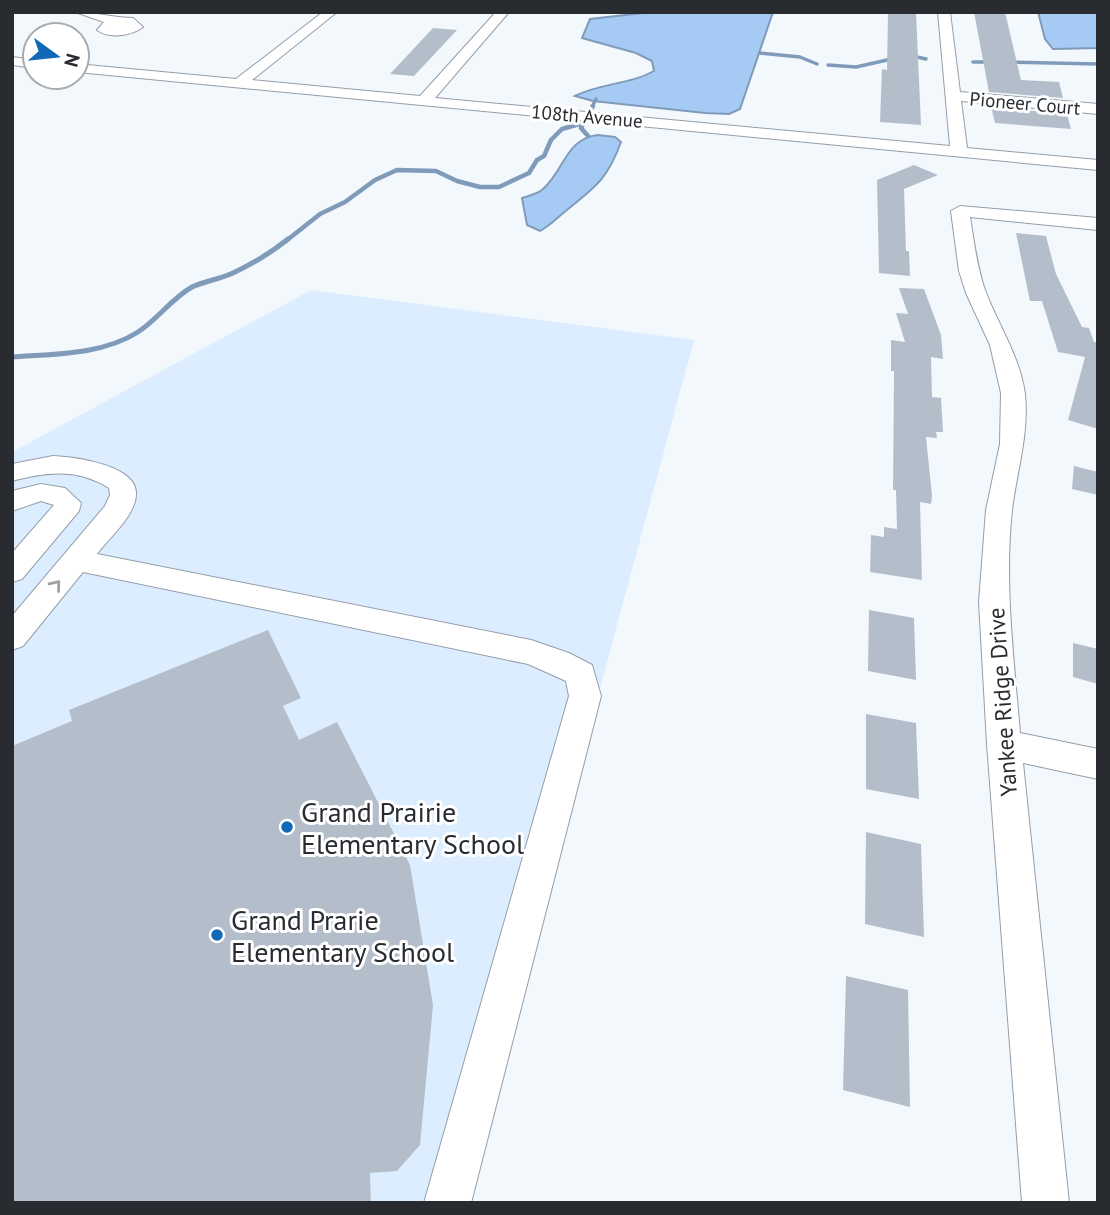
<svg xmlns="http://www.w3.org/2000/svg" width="1110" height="1215" viewBox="0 0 1110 1215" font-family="'PT Sans',sans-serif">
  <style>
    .built { fill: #dcedff }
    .water { fill: #a5cbf4; stroke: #809bb9; stroke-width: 2 }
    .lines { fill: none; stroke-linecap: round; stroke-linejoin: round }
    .stream-far2 { stroke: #809bb9; stroke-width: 3.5 }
    .stream-far1 { stroke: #809bb9; stroke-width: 4.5 }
    .stream { stroke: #809bb9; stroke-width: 5 }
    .building { fill: #b4beca }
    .minor-casing { stroke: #949ea9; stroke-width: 2 }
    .minor { fill: #fff; fill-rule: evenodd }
    .oneway { stroke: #9ea0a2 }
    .poi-dot { fill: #1069b6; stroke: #fff; stroke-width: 2.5 }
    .labels { text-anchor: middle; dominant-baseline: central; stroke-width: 6; stroke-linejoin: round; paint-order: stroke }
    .far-street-label { font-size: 19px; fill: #282c30; stroke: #fff }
    .street-label { font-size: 23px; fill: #282c30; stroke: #fff }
    .near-poi-label { font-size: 28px; fill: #282c30; stroke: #fff; text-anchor: start }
  </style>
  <rect width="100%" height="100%" fill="#f3f8fd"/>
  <path class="built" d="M311 290 694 340 461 1203H12V452Z"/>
  <path class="water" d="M652 12H773L740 109 729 114 705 113 593 101 575 96C600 83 629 85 654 71L652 61 636 53 582 38 590 19Z
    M1038 12H1098V48L1053 49 1045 39Z
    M598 135 615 137 621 142C606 183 593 188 562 214 555 220 549 226 540 231L527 225 522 198C528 196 538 194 543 189 564 171 566 138 598 135Z"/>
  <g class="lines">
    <path class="stream-far2" d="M760 53 800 57 817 64
      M912 56 926 59
      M973 62H993
      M1009 62 1098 64
      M828 65 856 67 896 58
      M592 107 596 99"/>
    <path class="stream-far1" d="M588 136 581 128 593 106
      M286 241 320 214 345 202 375 180 397 170 436 171 457 181 480 187H499L529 173 537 160 544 156 551 140 562 129 583 123"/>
    <path class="stream" d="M12 357C53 354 102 355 138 332 158 319 171 299 192 287 205 281 220 279 233 273 252 264 272 252 288 239"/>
  </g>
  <path class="building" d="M888 12H916L921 125 880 122 882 69 887 70Z
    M974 12H1005L1021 80 1059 82 1063 98 989 92Z
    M433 28 457 30 414 76 390 74Z
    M991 107 1067 114 1071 129 995 123Z
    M914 165 938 175 904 189 906 251H909L910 276 879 273 877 180Z
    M1016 233 1046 236 1056 274 1082 327 1089 328 1094 342H1098V429L1068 420 1085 357 1058 352 1042 301H1030Z
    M899 288 924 289 941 335 943 359 931 357 932 397 941 398 943 432H936L937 438 926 437 932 496 931 504 920 502 922 580 870 572 871 535 884 537V527L897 529 896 490H893L894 371H891V340L905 342 896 313 908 314Z
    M1074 466 1098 472V495L1072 489Z
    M869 610 914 618 916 680 868 671Z
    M268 630 301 698 283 706 299 740 337 722 410 865 433 1005 420 1145 397 1171 370 1173 371 1203H12V746L72 721 69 710Z
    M1073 643 1098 649V684L1073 677Z
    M866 714 916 723 919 799 866 789Z
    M866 832 921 844 924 937 865 924Z
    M846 976 908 990 910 1107 843 1090Z"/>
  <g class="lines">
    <defs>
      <path id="minor" d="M75 12C95 12 113 18 133 18L143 27C131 36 109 39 97 30L104 22Z
        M323 12H337L252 80 420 96 496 12H509L435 98 950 146 938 12H950L960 92 1098 104V114L961 101 967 148 1098 160V170L77 72V64L236 79Z
        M12 57 35 60V68L12 65Z
        M960 206 1098 218V230L970 217C974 242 977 267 985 290 998 325 1020 356 1025 394 1029 435 1017 470 1012 510 1004 584 1014 659 1020 733L1098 749V779L1023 763 1069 1203H1022L987 744 979 602 986 510 1000 444 1001 393 990 345 966 293 959 271 951 211Z
        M53 456C74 457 139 465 136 495 135 516 109 538 97 554L531 640 569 653 592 665 601 696 471 1203H424L569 696 566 681 528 664 83 572 23 646 12 650V616L105 506 110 495 109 488C77 468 47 472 12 481V464Z
        M41 484 65 488 81 503 79 511 22 579 12 582V553L54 505 41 501 12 511V491Z"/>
    </defs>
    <use href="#minor" class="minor-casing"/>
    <use href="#minor" class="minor"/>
  </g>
  <defs><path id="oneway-chevron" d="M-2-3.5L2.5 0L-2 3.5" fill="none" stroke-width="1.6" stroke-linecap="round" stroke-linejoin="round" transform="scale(1.75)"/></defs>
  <use class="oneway" href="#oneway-chevron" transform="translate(56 585) rotate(-51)"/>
  <g class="poi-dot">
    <circle cx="287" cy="827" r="7"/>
    <circle cx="217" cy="935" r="7"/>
  </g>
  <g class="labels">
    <g class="far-street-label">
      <text transform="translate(1025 103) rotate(5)">Pioneer Court</text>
      <text transform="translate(587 116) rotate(5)">108th Avenue</text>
    </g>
    <g class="street-label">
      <text transform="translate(1002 702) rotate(-94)">Yankee Ridge Drive</text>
    </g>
    <g class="near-poi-label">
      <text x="301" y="811">Grand Prairie<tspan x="301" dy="32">Elementary School</tspan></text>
      <text x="231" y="919">Grand Prarie<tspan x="231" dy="32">Elementary School</tspan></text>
    </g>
  </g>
  <rect width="1110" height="1215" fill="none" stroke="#282c30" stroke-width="28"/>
  <g transform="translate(56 56) rotate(105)"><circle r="33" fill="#ffffff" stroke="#a9abac" stroke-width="2"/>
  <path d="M0-5L12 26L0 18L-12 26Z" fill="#1069b6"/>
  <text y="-10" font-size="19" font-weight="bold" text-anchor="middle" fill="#282c30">N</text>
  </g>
</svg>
